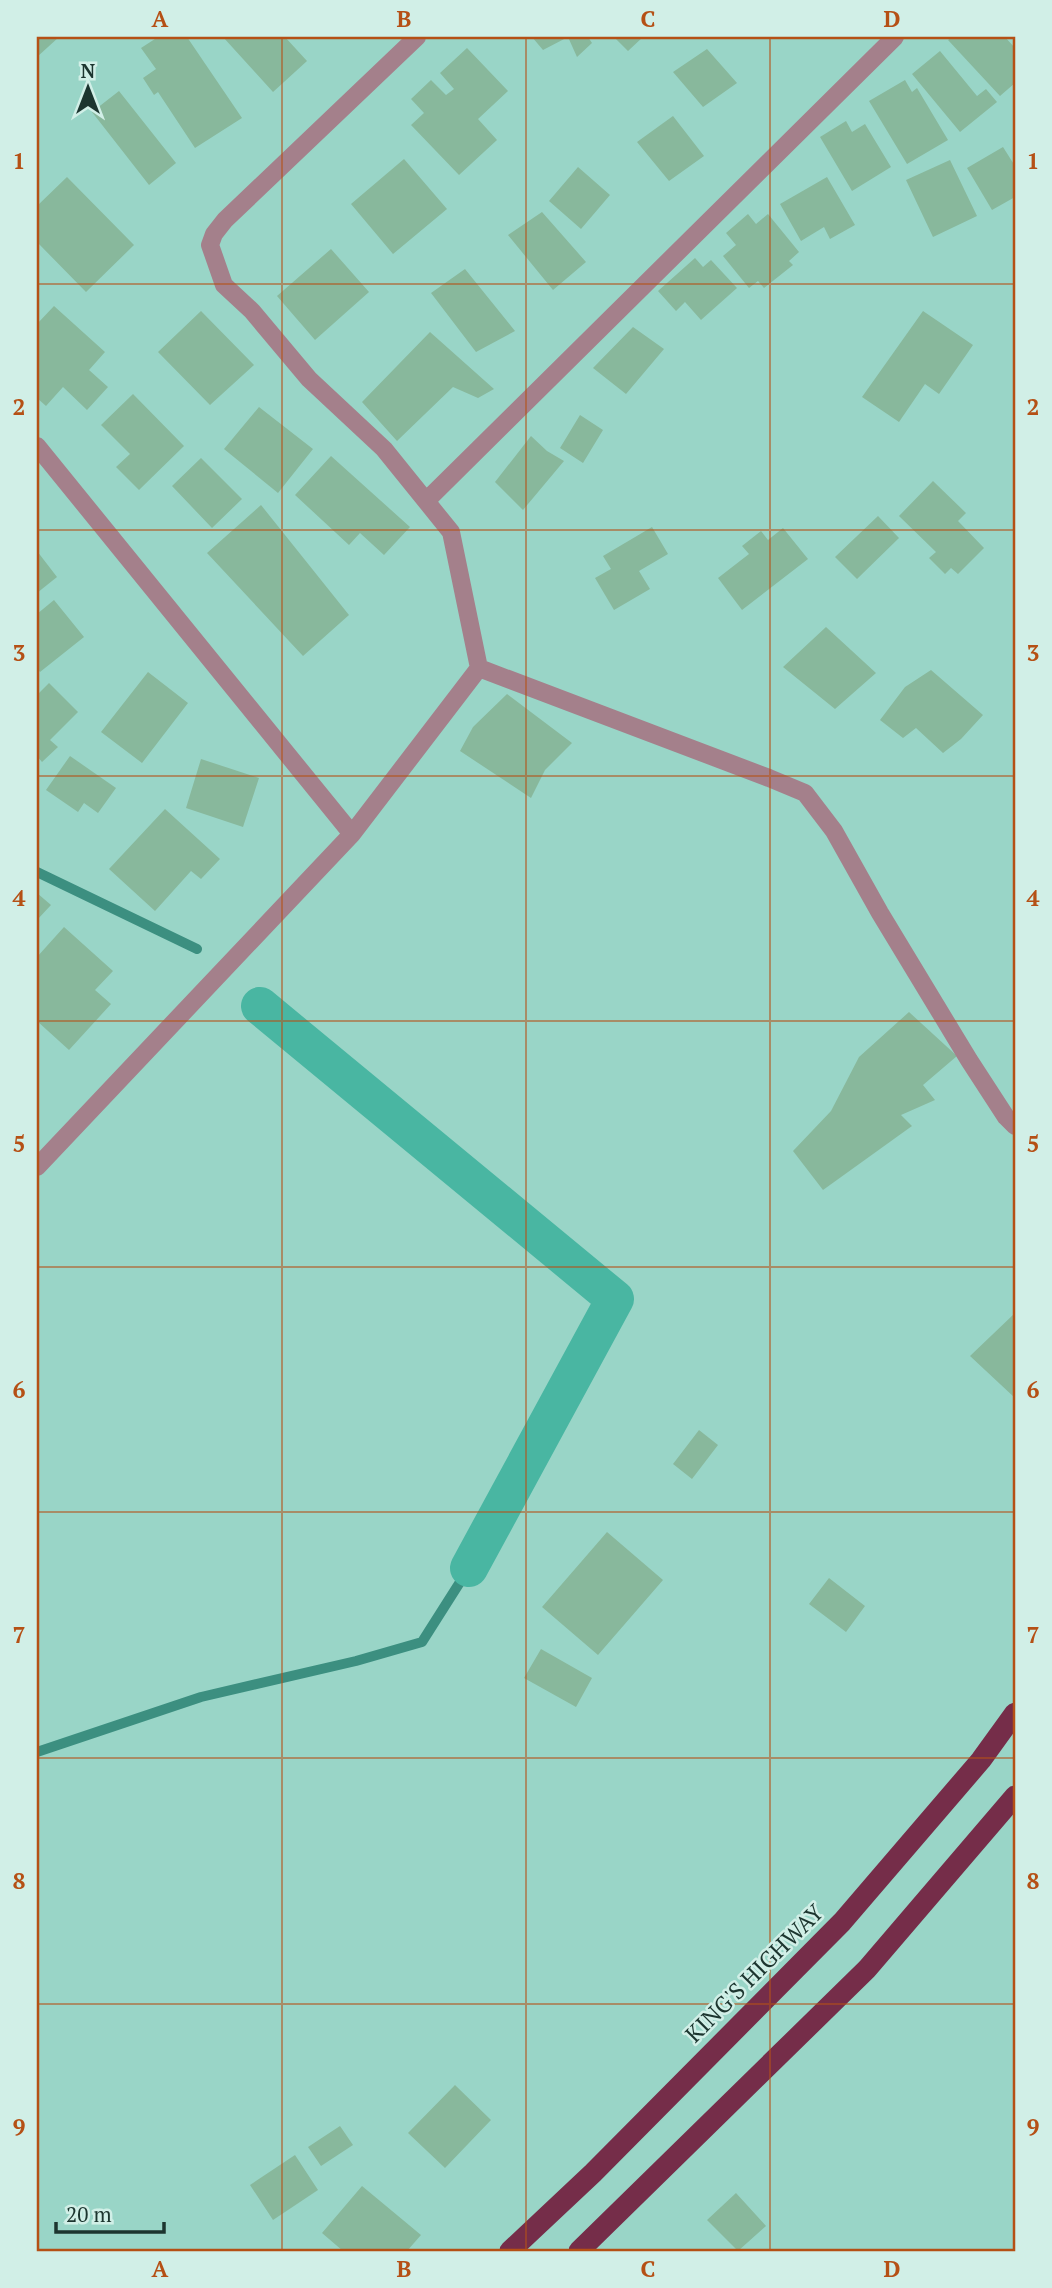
<svg xmlns="http://www.w3.org/2000/svg" width="1052" height="2288" viewBox="0 0 1052 2288" font-family="'PT Serif',serif">
  <style>
    .lines { fill: none; stroke-linecap: round; stroke-linejoin: round }
    .stream { stroke: #3c8f80; stroke-width: 10 }
    .canal { stroke: #49b6a2; stroke-width: 38 }
    .building { fill: #88b89c }
    .street { stroke: #a4808b; stroke-width: 18 }
    .highway { stroke: #752d49; stroke-width: 21 }
    .grid { fill: none; stroke: #b55015; stroke-width: 2; stroke-opacity: 0.55 }
    .labels { text-anchor: middle; dominant-baseline: central; stroke-width: 5; stroke-linejoin: round; paint-order: stroke }
    .street-label { font-size: 23px; fill: #1c352f; stroke: #d1efe7 }
    .neatline { fill: none; stroke: #b55015; stroke-width: 2.5 }
    .grid-label { font-size: 23px; text-anchor: middle; font-weight: bold; fill: #b55015 }
  </style>
  <rect width="100%" height="100%" fill="#99d5c7"/>
  <g class="lines">
    <path class="stream" d="M37 872 197 949
      M37 1752 201 1697 356 1661 422 1642 469 1568"/>
    <path class="canal" d="M260 1006 615 1299 469 1568"/>
  </g>
  <path class="building" d="M37 37H59L37 57Z
    M158 37H187L242 118 195 148 158 92 154 95 143 78 156 69 141 48Z
    M223 37H285L307 61 273 92Z
    M532 37H568L543 50Z
    M568 37H588L592 43 577 57Z
    M614 37H643L628 51Z
    M952 37H1005L1015 48V83L1000 96 948 40Z
    M467 48 508 91 478 119 497 140 459 175 411 125 424 113 411 99 431 80 446 95 454 89 440 73Z
    M707 49 737 83 703 107 673 72Z
    M940 51 977 96 986 89 997 102 960 132 912 74Z
    M905 80 912 92 917 88 948 140 907 164 869 101Z
    M119 91 176 163 149 185 92 112Z
    M673 116 704 156 669 181 637 142Z
    M846 121 852 132 865 124 891 167 852 191 820 137Z
    M1003 147 1015 166V197L992 210 967 168Z
    M404 159 447 209 393 254 351 204Z
    M950 160 977 216 933 237 906 180Z
    M578 167 610 195 581 229 549 201Z
    M67 177 134 245 86 292 37 242V206Z
    M827 177 855 225 830 239 824 227 801 241 780 204Z
    M542 212 586 262 553 290 508 235Z
    M748 214 756 224 768 214 799 252 789 261 793 265 764 288 758 281 749 288 723 256 736 245 726 233Z
    M331 249 369 292 315 340 277 296Z
    M695 258 703 267 711 260 737 288 701 320 685 302 676 311 658 291Z
    M465 269 515 331 476 352 431 293Z
    M54 306 105 352 89 370 108 387 87 410 63 387 46 406 37 398V324Z
    M201 311 254 365 210 405 158 352Z
    M923 311 973 345 939 394 925 384 899 422 862 397Z
    M633 327 664 349 626 394 593 368Z
    M430 332 494 389 478 398 453 387 397 441 362 402Z
    M133 394 184 446 139 490 116 467 130 454 101 425Z
    M259 407 313 449 278 493 224 449Z
    M580 415 603 430 583 463 560 448Z
    M531 436 547 451 564 461 523 510 495 482Z
    M331 456 410 527 384 555 360 533 349 545 295 495Z
    M201 458 242 499 212 528 172 486Z
    M933 481 966 513 958 521 984 548 958 574 951 568 945 574 929 558 936 552 899 516Z
    M261 505 349 615 303 656 207 553Z
    M878 516 899 538 857 579 835 557Z
    M652 527 668 554 639 571 650 589 614 610 595 578 611 569 603 556Z
    M783 528 808 559 742 610 718 578 749 554 742 546 761 531 768 540Z
    M37 551 57 577 37 593Z
    M54 600 84 637 40 672 37 668V614Z
    M826 627 876 673 835 709 783 667Z
    M931 670 983 715 961 739 943 753 916 728 903 738 880 720 905 687Z
    M148 672 188 703 142 763 101 732Z
    M49 683 78 712 50 740 58 747 42 762 37 756V695Z
    M507 694 572 743 545 770 531 798 460 751 473 727Z
    M70 756 116 788 98 813 84 803 78 812 46 790Z
    M201 759 259 778 243 827 186 808Z
    M165 809 220 859 201 879 191 871 155 911 109 869Z
    M37 893 51 905 37 920Z
    M64 927 113 971 95 990 111 1004 69 1050 37 1021V957Z
    M909 1012 957 1056 923 1085 935 1100 901 1115 912 1126 823 1190 793 1151 831 1111 859 1057Z
    M1015 1313V1398L970 1356Z
    M699 1430 718 1445 692 1479 673 1464Z
    M607 1532 663 1580 598 1655 542 1607Z
    M829 1578 865 1606 846 1632 809 1604Z
    M541 1649 592 1678 576 1707 524 1678Z
    M455 2085 491 2120 445 2168 408 2133Z
    M340 2126 353 2145 321 2166 308 2147Z
    M295 2155 318 2190 273 2220 250 2185Z
    M362 2186 421 2235 407 2251H343L322 2233Z
    M736 2193 766 2226 738 2251 707 2220Z"/>
  <g class="lines">
    <path class="street" d="M417 37 225 220 214 234 210 245 224 285 252 311 309 379 384 449 451 532 479 668
      M37 446 352 834
      M426 501 895 37
      M37 1167 352 834 479 668 769 778 805 793 834 831 880 913 969 1060 1006 1117 1015 1126"/>
    <path class="highway" d="M510 2251 593 2173 842 1922 981 1760 1015 1713
      M579 2251 867 1969 1015 1796"/>
  </g>
  <path class="grid" d="M282 37V2251M526 37V2251M770 37V2251M37 284H1015M37 530H1015M37 776H1015M37 1021H1015M37 1267H1015M37 1512H1015M37 1758H1015M37 2004H1015"/>
  <g class="labels">
    <g class="street-label">
      <text transform="translate(754 1973) rotate(-45)">KING'S HIGHWAY</text>
    </g>
  </g>
  <rect width="1052" height="2288" fill="none" stroke="#d1efe7" stroke-width="77"/>
  <g transform="translate(88 88)" stroke="#d1efe7" stroke-width="5" paint-order="stroke">
  <path d="M0-5L12 26L0 18L-12 26Z" fill="#1c352f"/>
  <text y="-10" font-size="19" font-weight="bold" text-anchor="middle" fill="#1c352f">N</text>
  </g>
  <path d="M56 2222v10h108v-10" fill="none" stroke="#1c352f" stroke-width="3.5"/>
  <text x="66" y="2222" font-size="21" fill="#1c352f" stroke="#d1efe7" stroke-width="5" paint-order="stroke">20 m</text>
  <rect x="38" y="38" width="976" height="2212" class="neatline"/>
  <g class="grid-label">
    <text x="160" y="27">A</text>
    <text x="404" y="27">B</text>
    <text x="648" y="27">C</text>
    <text x="892" y="27">D</text>
    <text x="19" y="169">1</text>
    <text x="1033" y="169">1</text>
    <text x="19" y="415">2</text>
    <text x="1033" y="415">2</text>
    <text x="19" y="661">3</text>
    <text x="1033" y="661">3</text>
    <text x="19" y="906">4</text>
    <text x="1033" y="906">4</text>
    <text x="19" y="1152">5</text>
    <text x="1033" y="1152">5</text>
    <text x="19" y="1398">6</text>
    <text x="1033" y="1398">6</text>
    <text x="19" y="1643">7</text>
    <text x="1033" y="1643">7</text>
    <text x="19" y="1889">8</text>
    <text x="1033" y="1889">8</text>
    <text x="19" y="2135">9</text>
    <text x="1033" y="2135">9</text>
    <text x="160" y="2277">A</text>
    <text x="404" y="2277">B</text>
    <text x="648" y="2277">C</text>
    <text x="892" y="2277">D</text>
  </g>
</svg>
